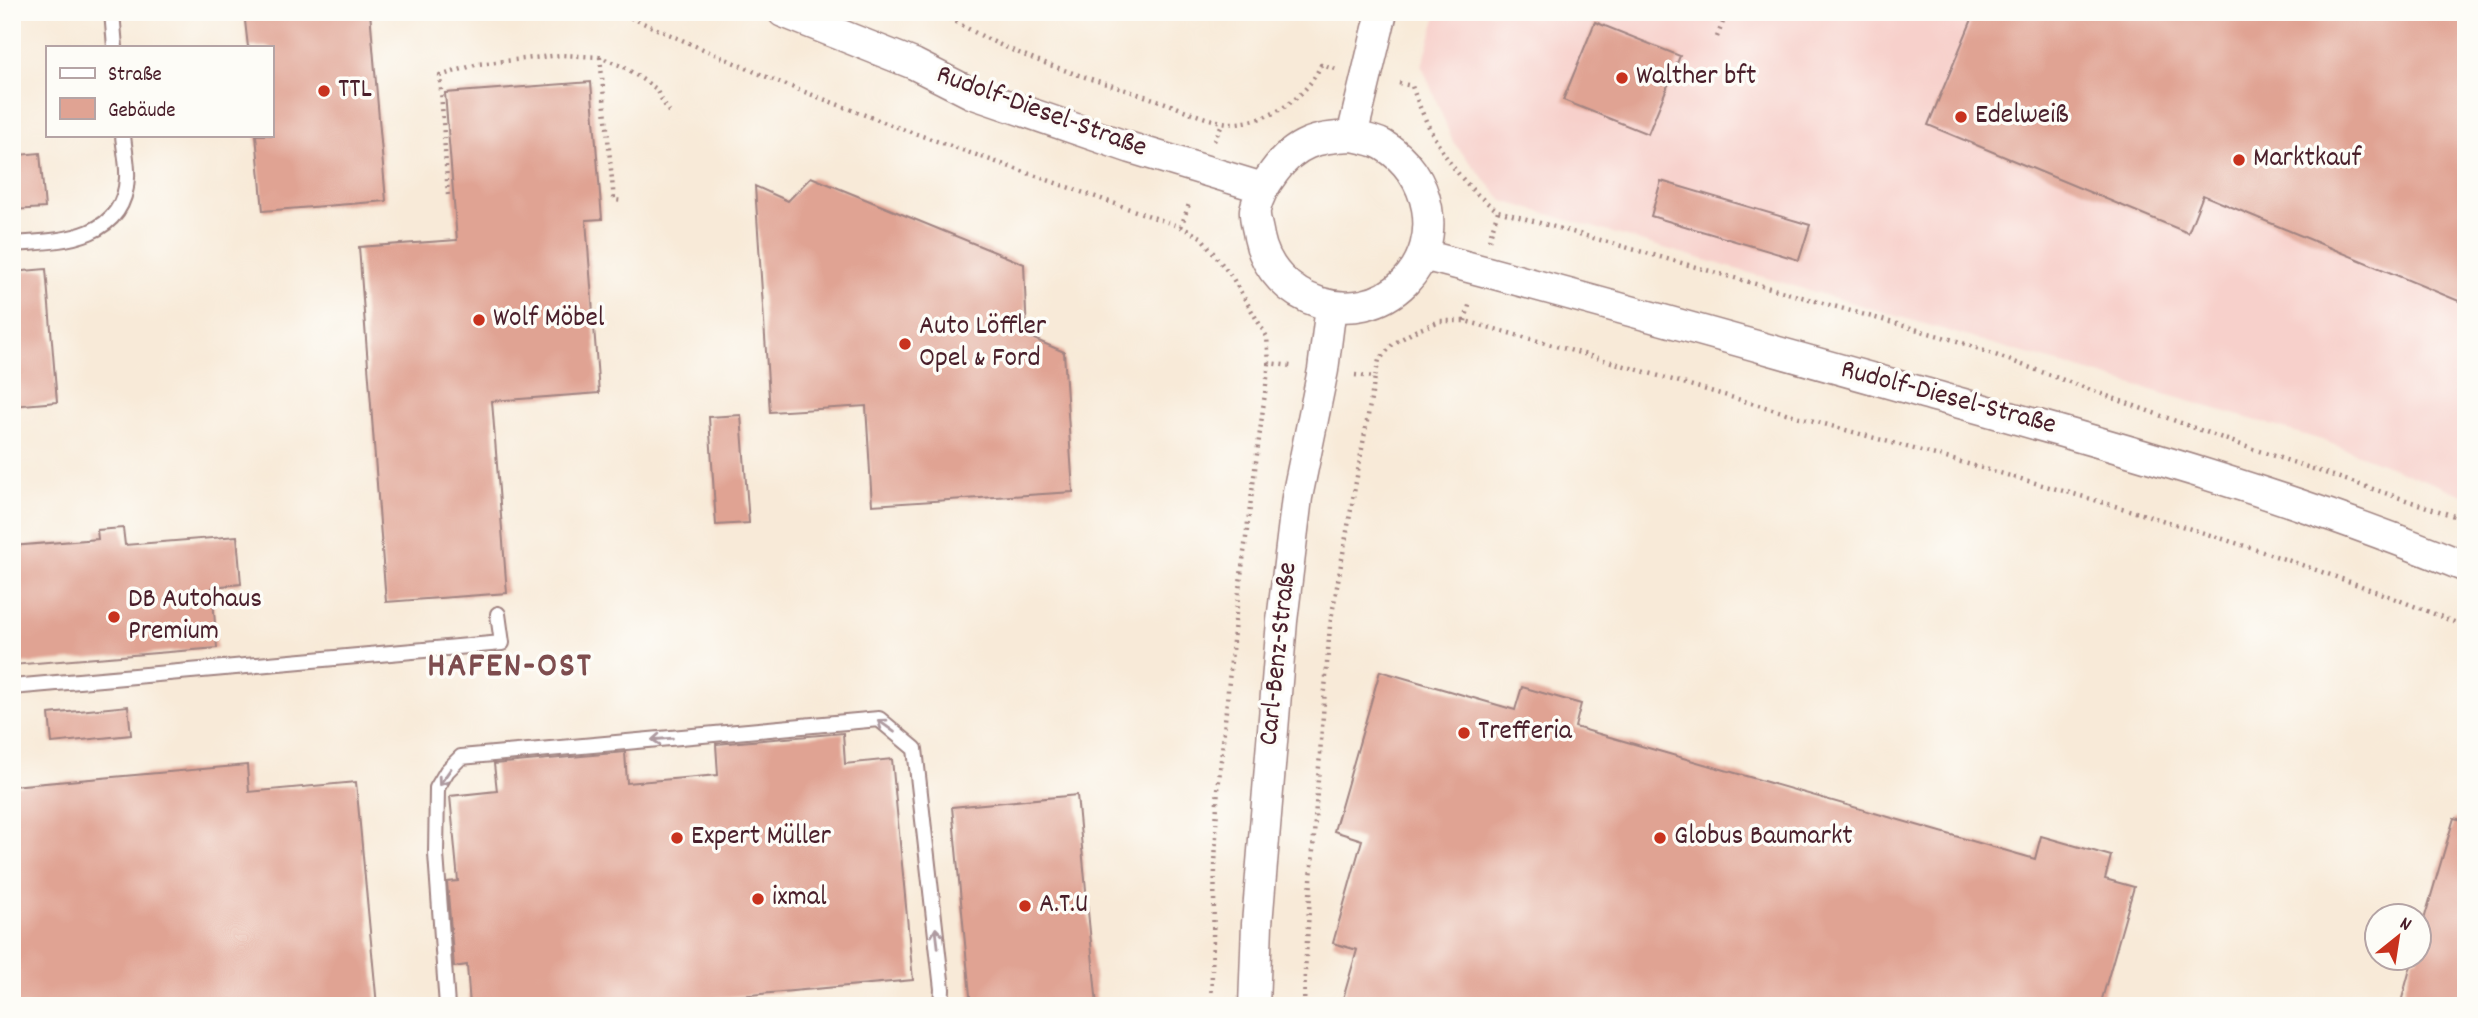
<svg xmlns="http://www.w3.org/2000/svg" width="2478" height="1018" viewBox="0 0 2478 1018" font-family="Dekko,sans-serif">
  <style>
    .built { fill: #f7d0cb }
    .building { fill: #e0a393 }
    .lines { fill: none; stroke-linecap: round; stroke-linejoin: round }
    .service-casing { stroke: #a18482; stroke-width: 18 }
    .minor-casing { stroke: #a18482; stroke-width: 33 }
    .path { stroke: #a18482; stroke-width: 4.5; stroke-dasharray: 2 5; stroke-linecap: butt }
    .service { stroke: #fff; stroke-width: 14 }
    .minor { stroke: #fff; stroke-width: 30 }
    .oneway { stroke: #ae9aa0 }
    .poi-dot { fill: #c8321e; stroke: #fdfcf7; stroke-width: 2.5 }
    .labels { text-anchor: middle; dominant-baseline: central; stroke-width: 7; stroke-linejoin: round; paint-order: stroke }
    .poi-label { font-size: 28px; fill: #4a1f2b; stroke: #fdfcf7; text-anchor: start }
    .street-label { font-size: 28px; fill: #4a1f2b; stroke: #fdfcf7 }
    .district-label { font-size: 35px; font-weight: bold; letter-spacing: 2px; fill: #7e4d4f; stroke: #fdfcf7 }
  </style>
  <rect width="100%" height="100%" fill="#fdfcf7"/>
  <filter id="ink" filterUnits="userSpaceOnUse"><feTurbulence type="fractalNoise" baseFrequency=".0143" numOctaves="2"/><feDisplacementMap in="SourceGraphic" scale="14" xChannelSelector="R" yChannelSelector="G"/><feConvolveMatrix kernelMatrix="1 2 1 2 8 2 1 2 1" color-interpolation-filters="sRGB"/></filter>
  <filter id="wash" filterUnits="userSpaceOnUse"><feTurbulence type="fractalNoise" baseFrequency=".00686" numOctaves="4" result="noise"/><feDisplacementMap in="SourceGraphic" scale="28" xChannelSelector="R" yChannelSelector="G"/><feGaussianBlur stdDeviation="1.57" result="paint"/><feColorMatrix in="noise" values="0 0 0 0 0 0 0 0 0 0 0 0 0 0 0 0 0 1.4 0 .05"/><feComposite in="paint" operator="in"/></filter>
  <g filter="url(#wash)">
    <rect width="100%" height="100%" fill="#f8ead8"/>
    <path class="built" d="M1438 12H2466V496L2322 440 1503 201 1453 142 1422 66Z"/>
    <g id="blocks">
      <path class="building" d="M244 12H370L386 201 263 211 256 135H271V47H248Z
        M1975 12H2466V304L2203 195 2188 233 1928 125Z
        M1595 22 1680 56 1648 134 1563 100Z
        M591 82 602 219 586 220 599 393 492 401 507 593 386 602 359 247 457 240 445 93Z
        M14 104 19 155 40 153 45 208 12 210V105Z
        M811 177 1024 264 1027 336 1064 352 1073 492 872 505 866 406 770 412 755 186 788 201Z
        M1661 181 1810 225 1799 260 1651 216Z
        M46 269 57 402 12 406V272Z
        M741 415 749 523 716 525 709 417Z
        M123 528 125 545 237 536 241 584 212 587 217 648 12 665V546L98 539 97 530Z
        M1380 671 1515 710 1522 687 1581 704 1575 727 2035 859 2041 836 2111 856 2105 879 2134 887 2100 1006H1341L1357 950 1333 943 1362 840 1334 831Z
        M128 706 131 735 52 743 49 714Z
        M843 733 845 764 892 759 913 980 629 1006H470L467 965 454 967 447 882 458 881 450 796 497 791 494 764 625 752 627 783 718 775 716 744Z
        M247 765 249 792 356 782 377 1006H12V786Z
        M1077 795 1097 1006H971L952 807Z
        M2454 818 2466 821V1006H2400L2413 958H2418V940Z"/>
    </g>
  </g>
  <g filter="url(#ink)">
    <use href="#blocks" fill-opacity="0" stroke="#a18482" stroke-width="2"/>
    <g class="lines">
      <defs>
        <path id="service" d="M112 12 115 47
          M12 244C58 241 124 241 127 178 128 164 124 149 123 135
          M12 687 502 643 498 614
          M447 1006 436 854 437 788 447 771 461 757 879 719 915 749 942 989 941 1006"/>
        <path id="minor" d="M783 12 914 64 971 93 1131 148 1263 188
          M1352 136C1362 138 1374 140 1383 145 1431 173 1445 240 1405 282 1357 331 1272 302 1259 237 1258 229 1254 218 1255 210 1258 196 1265 184 1274 172 1295 143 1317 137 1352 136Z
          M1352 136 1382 12
          M1423 255C1591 299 1757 346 1924 393 2107 444 2290 494 2466 567
          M1254 1006 1257 924 1282 621 1297 497 1323 370 1331 306"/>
      </defs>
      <use href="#service" class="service-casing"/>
      <use href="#minor" class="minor-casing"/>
      <path class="path" d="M618 12 776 81 891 125 1181 227 1201 237 1232 277 1267 337 1269 363 1291 366
        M937 12C956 22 975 33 994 42 1047 67 1105 83 1160 101 1184 109 1212 124 1237 123 1273 120 1306 98 1321 65L1336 69
        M1717 37 1727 12
        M600 57 614 200 623 201
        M1399 83 1412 86C1429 135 1455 181 1498 211L1957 341 2244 446 2466 520
        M1214 141 1223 122
        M448 195 440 76 478 64 561 55 600 57 624 67 655 88 669 112
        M1181 227 1190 201
        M1489 240 1498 211
        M1465 321 1470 302
        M1355 375 1375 377 1379 360 1393 344 1415 331 1440 321H1465C1604 358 1742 402 1882 440 2078 495 2277 548 2466 627
        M1211 1006 1217 800 1235 621 1269 363
        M1304 1006 1305 971 1316 805 1330 625 1375 377"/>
      <use href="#service" class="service"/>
      <use href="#minor" class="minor"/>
    </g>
    <defs><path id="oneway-shaft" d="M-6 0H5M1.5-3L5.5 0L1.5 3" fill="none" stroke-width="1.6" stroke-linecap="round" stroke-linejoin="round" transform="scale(1.75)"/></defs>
    <g class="oneway">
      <use href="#oneway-shaft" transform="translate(886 726) rotate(-144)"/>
      <use href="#oneway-shaft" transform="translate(662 739) rotate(175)"/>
      <use href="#oneway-shaft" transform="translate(445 777) rotate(125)"/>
      <use href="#oneway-shaft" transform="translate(937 938) rotate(-97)"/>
    </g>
  </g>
  <g class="poi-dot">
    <circle cx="1622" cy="78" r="7"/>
    <circle cx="324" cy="91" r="7"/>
    <circle cx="1961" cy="117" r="7"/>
    <circle cx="2239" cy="160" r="7"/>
    <circle cx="479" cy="320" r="7"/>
    <circle cx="905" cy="344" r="7"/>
    <circle cx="114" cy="617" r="7"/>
    <circle cx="1464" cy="733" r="7"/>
    <circle cx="677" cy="838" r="7"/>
    <circle cx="1660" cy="838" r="7"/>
    <circle cx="758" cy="899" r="7"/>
    <circle cx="1025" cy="906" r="7"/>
  </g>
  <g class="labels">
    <g class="poi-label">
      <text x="1636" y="78">Walther bft</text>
      <text x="338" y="91">TTL</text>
      <text x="1975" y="117">Edelweiß</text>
      <text x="2253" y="160">Marktkauf</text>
      <text x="493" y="320">Wolf Möbel</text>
      <text x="919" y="328">Auto Löffler<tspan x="919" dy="32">Opel &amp; Ford</tspan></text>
      <text x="128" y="601">DB Autohaus<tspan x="128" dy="32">Premium</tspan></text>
      <text x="1478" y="733">Trefferia</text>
      <text x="691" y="838">Expert Müller</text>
      <text x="1674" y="838">Globus Baumarkt</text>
      <text x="772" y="899">ixmal</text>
      <text x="1039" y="906">A.T.U</text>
    </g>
    <g class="street-label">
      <text transform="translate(1041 113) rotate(20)">Rudolf-Diesel-Straße</text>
      <text transform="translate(1948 399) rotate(15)">Rudolf-Diesel-Straße</text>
      <text transform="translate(1280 654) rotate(-84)">Carl-Benz-Straße</text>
    </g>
    <g class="district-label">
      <text x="510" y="668">HAFEN-OST</text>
    </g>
  </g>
  <rect width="2478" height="1018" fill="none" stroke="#fdfcf7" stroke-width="42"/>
  <rect x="46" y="46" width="228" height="91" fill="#fdfcf7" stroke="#b5a4a5" stroke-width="2"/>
  <rect x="60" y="68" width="35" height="10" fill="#ffffff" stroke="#b5a4a5" stroke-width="2"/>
  <text x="108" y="80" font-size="21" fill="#4a1f2b">Straße</text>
  <rect x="60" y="98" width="35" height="21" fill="#e0a393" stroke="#b5a4a5" stroke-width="2"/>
  <text x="108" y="116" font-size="21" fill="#4a1f2b">Gebäude</text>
  <g transform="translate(2398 937) rotate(30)"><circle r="33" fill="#fdfcf7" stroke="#b5a4a5" stroke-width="2"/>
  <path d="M0-5L12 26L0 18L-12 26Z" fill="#c8321e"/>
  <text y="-10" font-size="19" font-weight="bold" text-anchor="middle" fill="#4a1f2b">N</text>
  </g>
</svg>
